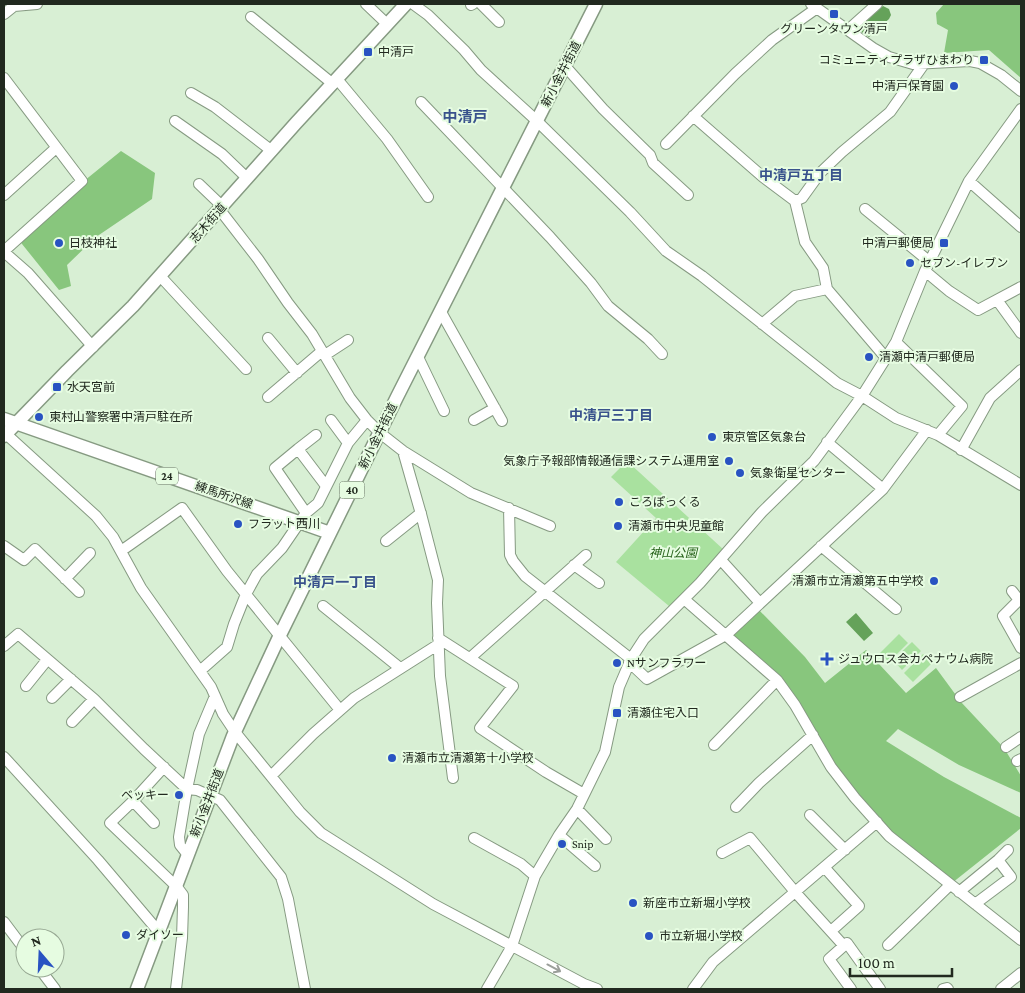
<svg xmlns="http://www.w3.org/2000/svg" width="1025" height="993" viewBox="0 0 1025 993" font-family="'Crimson Pro','Noto Sans JP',serif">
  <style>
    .green { fill: #a9e19f }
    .forest { fill: #88c67d }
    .water { fill: #65a25a }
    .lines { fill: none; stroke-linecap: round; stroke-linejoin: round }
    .minor-casing { stroke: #869a82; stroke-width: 12 }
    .major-casing { stroke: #869a82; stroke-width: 15 }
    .minor { stroke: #fff; stroke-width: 10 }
    .major { stroke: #fff; stroke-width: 12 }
    .oneway { stroke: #9b9f9a }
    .poi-dot { fill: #2953c2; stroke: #e6fce1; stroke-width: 2 }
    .labels { text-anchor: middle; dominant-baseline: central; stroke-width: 4; stroke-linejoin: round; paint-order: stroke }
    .shield { fill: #e6fce1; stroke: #5c6859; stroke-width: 1 }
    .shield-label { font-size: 11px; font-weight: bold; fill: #21291f }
    .poi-label { font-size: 12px; fill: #21291f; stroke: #e6fce1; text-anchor: start }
    .street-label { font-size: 12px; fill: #21291f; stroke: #e6fce1 }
    .park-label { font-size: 12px; font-style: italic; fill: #256119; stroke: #e6fce1 }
    .neighbourhood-label { font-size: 14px; font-weight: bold; fill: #39528c; stroke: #e6fce1 }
    .quarter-label { font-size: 15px; font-weight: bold; fill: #39528c; stroke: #e6fce1 }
  </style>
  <rect width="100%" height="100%" fill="#d8efd4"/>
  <path class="green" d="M627 461 724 550 697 580 669 606 616 562 656 518 611 477Z
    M899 634 908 643 889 662 880 653Z
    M912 642 921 651 902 670 893 660Z
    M923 654 932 663 913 682 904 673Z"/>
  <path class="forest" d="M944 4H1021V78L989 50 944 53 948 30 937 24 936 13Z
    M121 151 155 173 152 199 96 237 67 265 71 286 59 290 18 239 84 181Z
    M758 609 805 657 825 683 866 650 906 693 936 668 961 702 1004 748 1021 776V793L959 765 898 729 886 741 944 777 1021 818V828L952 883 877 819 834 767 794 699 729 635Z"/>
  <path class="water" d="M883 6 889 9 891 15 889 19 869 37 860 31 861 26Z
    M856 613 873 633 864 641 846 622Z"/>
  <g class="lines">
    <defs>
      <path id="minor" d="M366 4 387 24
        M413 4 428 15 464 50 481 70 537 121 630 212 666 251 702 276 837 383 862 396 896 418 938 435 1021 485
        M481 4 499 22
        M811 4 873 48 889 57 913 64 970 61 980 63 1001 75 1021 91
        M471 5 473 4
        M4 14 14 6 37 4
        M251 17 333 84
        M848 30 877 4
        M565 66 603 109 650 155 653 163 688 195
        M4 78 82 181 4 251
        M337 79 387 139 428 197
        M191 93 215 107 272 151
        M421 102 550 237 591 283 608 306 648 339 662 354
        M693 116 763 177 795 201 802 198 820 173 842 152 890 112 924 64
        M175 121 222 154 247 178
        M666 144 735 74 772 40 817 8
        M969 181 1021 227
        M199 184 223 207
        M4 195 56 148
        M795 201 805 242 823 268 827 289 886 358
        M865 209 930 262
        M220 210 258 259 288 303 312 334 350 398 367 420 380 433 403 451 471 493 550 526
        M4 252 28 273 93 347
        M925 271 949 291 978 310 1021 287
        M161 277 246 369
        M997 300 1021 333
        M441 312 502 421
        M762 324 795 296 827 289
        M268 338 297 373
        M896 342 962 406 938 435
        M325 355 348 340
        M418 357 444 411
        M268 397 322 351
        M331 420 348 443
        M474 420 495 408
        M6 434 96 516 113 537 141 588 211 687 223 714 235 732 300 812 321 833 433 904 584 984 597 989
        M827 442 883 489
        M298 449 316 435
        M961 450 990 398 1021 370
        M403 451 421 514 438 580 437 603 440 676 453 778
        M509 508 510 555 513 561 525 576 631 659
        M306 513 275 468 298 449 326 486
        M386 541 421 513
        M4 546 24 560 35 549 79 592
        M821 546 896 609
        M121 551 182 508 227 571 340 710
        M721 560 760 603
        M574 565 599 583
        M65 579 90 553
        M1012 591 1019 600 1003 616 1021 648
        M684 599 777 680 795 705 831 767 855 798 889 836 1021 940
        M323 606 400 668
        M438 638 513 686 480 728 546 772 584 794
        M4 646 18 634 94 699 144 749 187 789 197 790 220 800 281 877 288 899 305 989
        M470 658 586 555
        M629 662 647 679 726 635 883 489 927 430
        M201 670 227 647 234 624 246 594 257 574 282 548 306 513 318 503 348 443 367 420
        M26 686 47 660
        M960 697 1021 663
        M52 698 71 679
        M72 722 94 699
        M714 745 777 680
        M1006 747 1021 737
        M4 757 98 860 159 932
        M1017 761 1021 759
        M164 767 133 801 110 823 177 887 183 895V907L182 938 176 989
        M271 776 313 734 354 698 439 644
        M133 801 154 823
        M736 807 759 783 813 735
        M577 809 606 839
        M810 815 845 850
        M559 835 595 866
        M474 838 521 864 535 876
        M722 853 750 838 796 893 844 946
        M188 855 180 845 179 837 187 789 199 734 215 696
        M825 868 859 906 831 931
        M959 892 998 860 1008 850
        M975 904 1011 877 998 860
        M4 922 25 950
        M888 945 950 885
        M39 968 55 989
        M487 989 512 946 535 876 559 835 577 809 605 752 619 687 631 659 644 639 700 583 762 512 814 461 862 396 896 342 925 271 969 181 1021 109
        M693 989 713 962 877 822
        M851 989 829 959 847 943 880 989
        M943 989 947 988 948 989
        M1001 989 1021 973"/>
      <path id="major" d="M4 419 330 533
        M4 436 67 371 133 306 296 123 406 4
        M137 989 233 736 280 635 397 397 596 4"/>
    </defs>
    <use href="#minor" class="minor-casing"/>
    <use href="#major" class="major-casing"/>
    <use href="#minor" class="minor"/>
    <use href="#major" class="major"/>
  </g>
  <defs><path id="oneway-shaft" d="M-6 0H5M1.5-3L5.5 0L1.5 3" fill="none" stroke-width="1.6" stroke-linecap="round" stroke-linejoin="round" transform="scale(1.25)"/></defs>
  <use class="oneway" href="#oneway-shaft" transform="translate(554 968) rotate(28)"/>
  <g class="poi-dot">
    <rect x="829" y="9" width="10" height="10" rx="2.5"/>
    <rect x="363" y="47" width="10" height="10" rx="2.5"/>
    <rect x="979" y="55" width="10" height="10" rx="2.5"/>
    <circle cx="954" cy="86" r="5"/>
    <circle cx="59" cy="243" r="5"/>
    <rect x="939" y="238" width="10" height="10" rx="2.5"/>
    <circle cx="910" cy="263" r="5"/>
    <circle cx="869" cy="357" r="5"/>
    <rect x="52" y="382" width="10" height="10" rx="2.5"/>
    <circle cx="39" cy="417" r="5"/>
    <circle cx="712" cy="437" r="5"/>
    <circle cx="729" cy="461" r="5"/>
    <circle cx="740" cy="473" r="5"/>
    <circle cx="619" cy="502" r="5"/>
    <circle cx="238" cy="524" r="5"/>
    <circle cx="618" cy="526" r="5"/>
    <circle cx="934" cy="581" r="5"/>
    <path d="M824.5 651.5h5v5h5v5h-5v5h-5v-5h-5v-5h5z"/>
    <circle cx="617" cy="663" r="5"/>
    <rect x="612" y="708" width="10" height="10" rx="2.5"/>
    <circle cx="392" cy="758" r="5"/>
    <circle cx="179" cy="795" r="5"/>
    <circle cx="562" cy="844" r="5"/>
    <circle cx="633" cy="903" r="5"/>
    <circle cx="126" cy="935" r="5"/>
    <circle cx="649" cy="936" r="5"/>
  </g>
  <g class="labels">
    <g class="shield">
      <rect x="156" y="467.5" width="22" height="17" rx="4"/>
      <rect x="339.5" y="481.5" width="25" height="17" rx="4"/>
    </g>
    <g class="shield-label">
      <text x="167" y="476">24</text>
      <text x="352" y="490">40</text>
    </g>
    <g class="poi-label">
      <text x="834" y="29" text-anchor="middle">グリーンタウン清戸</text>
      <text x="378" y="52">中清戸</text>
      <text x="974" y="60" text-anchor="end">コミュニティプラザひまわり</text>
      <text x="944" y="86" text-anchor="end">中清戸保育園</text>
      <text x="69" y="243">日枝神社</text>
      <text x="934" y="243" text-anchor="end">中清戸郵便局</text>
      <text x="920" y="263">セブン-イレブン</text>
      <text x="879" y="357">清瀬中清戸郵便局</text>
      <text x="67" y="387">水天宮前</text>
      <text x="49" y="417">東村山警察署中清戸駐在所</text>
      <text x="722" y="437">東京管区気象台</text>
      <text x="719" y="461" text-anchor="end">気象庁予報部情報通信課システム運用室</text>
      <text x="750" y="473">気象衛星センター</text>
      <text x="629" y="502">ころぽっくる</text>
      <text x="248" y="524">フラット西川</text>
      <text x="628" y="526">清瀬市中央児童館</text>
      <text x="924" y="581" text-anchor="end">清瀬市立清瀬第五中学校</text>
      <text x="838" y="659">ジュウロス会カペナウム病院</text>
      <text x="627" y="663">Nサンフラワー</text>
      <text x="627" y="713">清瀬住宅入口</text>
      <text x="402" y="758">清瀬市立清瀬第十小学校</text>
      <text x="169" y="795" text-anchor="end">ベッキー</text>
      <text x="572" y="844">Snip</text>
      <text x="643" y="903">新座市立新堀小学校</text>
      <text x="136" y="935">ダイソー</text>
      <text x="659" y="936">市立新堀小学校</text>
    </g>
    <g class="street-label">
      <text transform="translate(561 74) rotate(-63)">新小金井街道</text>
      <text transform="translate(208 223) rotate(-49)">志木街道</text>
      <text transform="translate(378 436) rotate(-64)">新小金井街道</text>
      <text transform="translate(224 495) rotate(19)">練馬所沢線</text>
      <text transform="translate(207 803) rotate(-69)">新小金井街道</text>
    </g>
    <g class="park-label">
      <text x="673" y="553">神山公園</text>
    </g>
    <g class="neighbourhood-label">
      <text x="801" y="175">中清戸五丁目</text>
      <text x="611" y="415">中清戸三丁目</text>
      <text x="335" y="582">中清戸一丁目</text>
    </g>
    <g class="quarter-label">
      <text x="465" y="117">中清戸</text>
    </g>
  </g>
  <rect width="1025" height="993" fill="none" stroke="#21291f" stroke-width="10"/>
  <g transform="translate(40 953) rotate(341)"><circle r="24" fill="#e6fce1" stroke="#97a893"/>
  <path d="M0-4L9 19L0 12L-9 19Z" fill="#2953c2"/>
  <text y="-8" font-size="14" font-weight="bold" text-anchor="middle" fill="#21291f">N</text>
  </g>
  <path d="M850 968v8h102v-8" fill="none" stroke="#21291f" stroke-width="2.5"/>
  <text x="858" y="968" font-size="15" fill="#21291f" stroke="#e6fce1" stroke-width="4" paint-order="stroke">100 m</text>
</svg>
